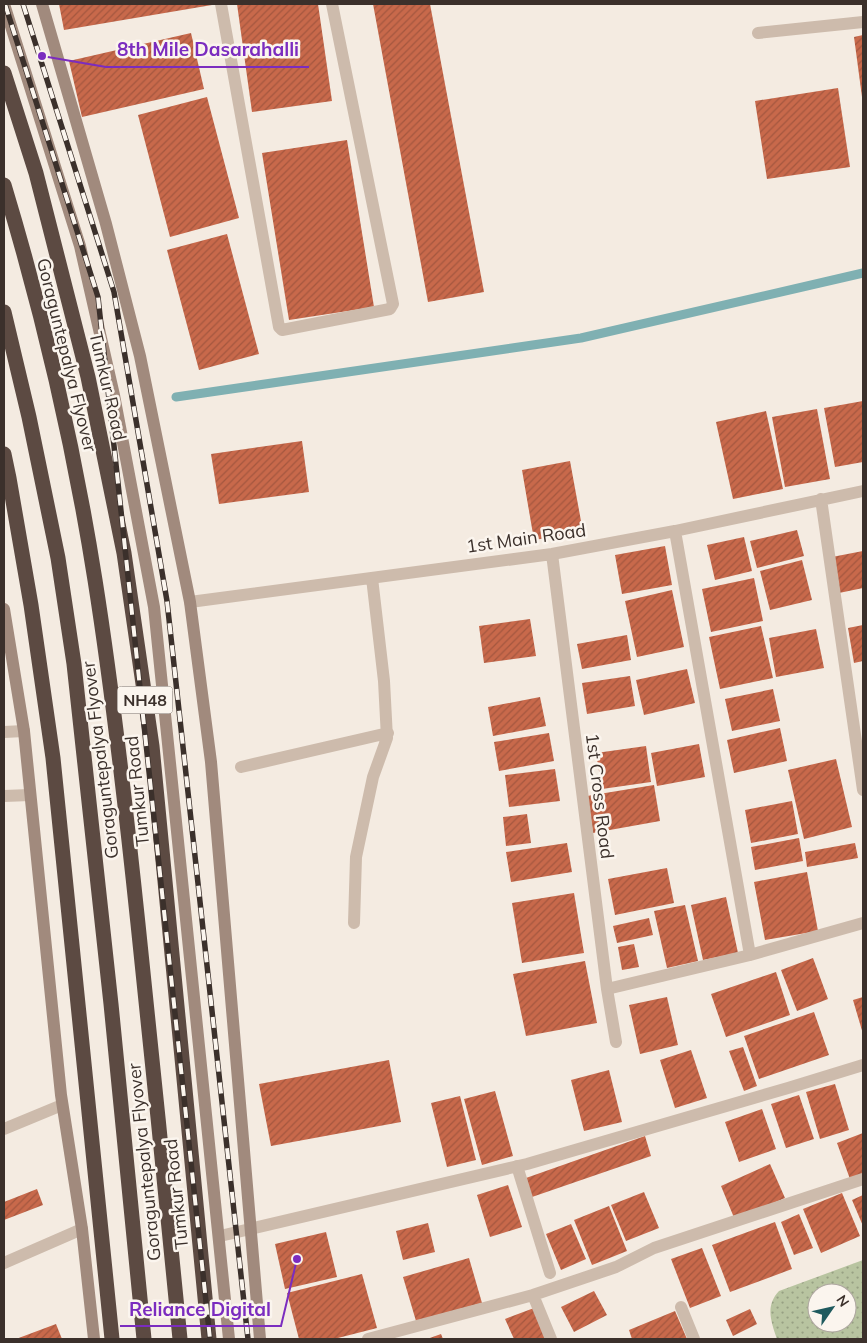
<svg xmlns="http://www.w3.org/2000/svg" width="867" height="1343" viewBox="0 0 867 1343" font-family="Mulish,sans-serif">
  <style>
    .grass { fill: url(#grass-dots); fill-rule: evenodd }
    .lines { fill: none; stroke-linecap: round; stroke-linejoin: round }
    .stream { stroke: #7fb0b2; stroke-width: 9 }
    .building { fill: url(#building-hatch) }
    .street { stroke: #cdbbac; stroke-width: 12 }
    .secondary { stroke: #a18a7d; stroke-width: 12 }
    .highway { stroke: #5c4a42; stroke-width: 15 }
    .rail-casing { stroke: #3b302b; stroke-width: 5.5 }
    .rail { stroke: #fbf5ee; stroke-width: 4; stroke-dasharray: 11; stroke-linecap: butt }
    .labels { text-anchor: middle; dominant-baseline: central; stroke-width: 5; stroke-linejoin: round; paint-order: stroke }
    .shield { fill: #fbf5ee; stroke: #756b66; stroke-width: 1 }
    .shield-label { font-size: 16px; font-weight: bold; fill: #3b302b }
    .street-label { font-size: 18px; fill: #3b302b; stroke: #fbf5ee }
    .leader { fill: none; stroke: #7b2cbf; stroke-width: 2 }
    .callout-dot { fill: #7b2cbf; stroke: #fbf5ee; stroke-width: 2 }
    .callout-label { font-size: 19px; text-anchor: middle; font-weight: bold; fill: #7b2cbf; stroke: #fbf5ee; stroke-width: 5; stroke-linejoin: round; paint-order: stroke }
  </style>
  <defs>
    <pattern id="grass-dots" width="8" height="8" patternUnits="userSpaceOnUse" patternTransform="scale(1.25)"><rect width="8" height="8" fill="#b8c4a0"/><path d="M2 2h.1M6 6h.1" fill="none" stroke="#97a083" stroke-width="1.8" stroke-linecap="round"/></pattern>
    <pattern id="building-hatch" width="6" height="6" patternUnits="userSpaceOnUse" patternTransform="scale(1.25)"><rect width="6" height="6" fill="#c8694b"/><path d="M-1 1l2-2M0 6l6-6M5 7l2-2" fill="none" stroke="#a4573f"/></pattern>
  </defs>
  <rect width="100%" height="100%" fill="#f4ebe1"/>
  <path class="grass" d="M863 1260V1339H777C771 1321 765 1306 779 1291ZM817 1293H847V1323H817Z"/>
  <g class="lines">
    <path class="stream" d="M176 397 581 338 863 273"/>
  </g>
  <path class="building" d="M59 4H212V5L64 30Z
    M237 4H318L332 101 252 112Z
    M373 4H430L484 292 428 302Z
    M191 33 204 89 82 117 69 61Z
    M863 35V97H862L854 37Z
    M838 88 850 167 767 179 755 101Z
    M207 97 239 218 170 237 138 115Z
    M347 140 374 307 289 320 262 153Z
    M227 234 259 354 199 370 167 250Z
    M863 401V462L835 467 824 408Z
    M817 409 830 479 785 487 772 417Z
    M766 411 783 489 733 499 716 422Z
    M302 441 309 492 219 504 211 454Z
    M570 461 583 532 534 540 522 470Z
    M797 530 804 556 757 568 750 541Z
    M744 537 752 571 715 580 707 545Z
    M665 546 672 585 622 594 615 555Z
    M863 551V588L839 593 832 557Z
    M802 560 812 600 770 610 760 571Z
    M754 578 763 621 711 632 702 589Z
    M672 590 684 647 637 657 625 601Z
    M530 619 536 656 484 663 479 626Z
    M863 625V661L854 663 848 628Z
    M761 626 773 678 720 689 709 637Z
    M816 629 824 668 776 677 769 638Z
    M627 635 631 660 582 669 577 644Z
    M687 669 695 703 644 715 636 680Z
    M630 676 635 706 587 714 582 683Z
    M773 689 780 721 732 731 725 699Z
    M540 697 546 726 493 736 488 707Z
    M780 728 787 761 734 773 727 740Z
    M549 733 554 761 499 771 494 742Z
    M699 744 705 777 657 786 651 753Z
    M646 746 651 782 602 789 596 753Z
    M836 759 852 827 804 839 788 770Z
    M555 769 560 801 509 807 505 775Z
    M654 785 660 821 593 833 587 796Z
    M792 801 798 834 751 843 745 810Z
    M527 814 531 843 506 846 503 817Z
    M799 838 803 861 755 870 751 847Z
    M567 843 572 872 511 882 506 852Z
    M855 843 858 858 807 867 805 852Z
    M667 868 674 903 615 915 608 879Z
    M807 872 818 931 765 940 754 882Z
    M574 893 584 953 522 963 512 903Z
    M726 897 738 953 703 960 691 905Z
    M685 905 698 961 667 968 654 911Z
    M649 918 653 935 617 943 613 926Z
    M634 944 639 967 622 970 618 947Z
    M813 958 828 999 797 1011 781 970Z
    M585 961 597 1023 526 1036 513 974Z
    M776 972 790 1015 726 1037 711 994Z
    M667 997 678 1045 640 1054 629 1005Z
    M863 997V1034L853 1000Z
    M814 1012 829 1055 759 1079 744 1036Z
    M743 1047 757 1086 744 1091 729 1051Z
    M691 1050 707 1098 675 1108 660 1060Z
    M389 1060 401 1122 271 1146 259 1084Z
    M609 1070 622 1122 584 1131 571 1080Z
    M835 1084 849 1130 820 1139 806 1092Z
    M495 1091 513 1156 482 1165 464 1099Z
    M799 1095 814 1139 786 1148 771 1104Z
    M460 1096 476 1160 447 1167 431 1103Z
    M762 1109 776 1149 739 1162 725 1122Z
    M863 1133V1174L850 1179 837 1143Z
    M645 1136 651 1156 532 1197 526 1178Z
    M770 1164 785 1198 735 1220 721 1186Z
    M508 1185 522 1227 490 1237 477 1195Z
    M37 1189 43 1205 4 1220V1202Z
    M644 1192 659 1228 626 1241 611 1205Z
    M842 1193 860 1236 821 1253 803 1209Z
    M863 1195V1226L852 1200Z
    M609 1206 627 1251 592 1265 574 1220Z
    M799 1214 813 1248 794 1255 781 1222Z
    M775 1222 792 1269 730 1292 712 1245Z
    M428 1223 435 1252 403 1260 396 1231Z
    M571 1224 586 1259 561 1270 546 1234Z
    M326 1232 337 1277 285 1289 275 1244Z
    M702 1248 721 1296 690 1308 671 1259Z
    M469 1258 482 1303 416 1321 403 1277Z
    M362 1274 377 1328 334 1339H299L287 1293Z
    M594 1291 607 1315 574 1332 561 1307Z
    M534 1308 547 1339H514L505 1319Z
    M750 1309 757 1324 733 1336 726 1320Z
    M675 1311 687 1339H632L629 1330Z
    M56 1324 62 1339H16Z
    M441 1334 443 1339H427Z"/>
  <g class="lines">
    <path class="street" d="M221 4 279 327 282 330 390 309 393 304 332 4
      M758 33 863 22
      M821 499 863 790
      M675 531 750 955
      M552 554 607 989 616 1042
      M190 602 552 554 675 531 863 491
      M4 732 24 731
      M241 767 388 733
      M4 796 30 795
      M354 923 356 857 373 777 387 738 384 681 372 578
      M607 989 750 955 863 923
      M4 1129 62 1105
      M517 1166 550 1273
      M220 1236 527 1164 788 1088 863 1065
      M4 1263 82 1229
      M533 1295 551 1339
      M681 1307 694 1339
      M368 1339 533 1295 616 1267 654 1248 863 1179"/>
    <path class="secondary" d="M4 4 80 246 114 395 154 607 229 1339
      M42 4 106 224 140 356 190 602 211 762 260 1339
      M4 609 24 731 61 1095 82 1229 94 1339"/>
    <path class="highway" d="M4 73 36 173 88 377 124 553 152 746 209 1339
      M4 185C43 314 74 447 95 580 113 694 126 809 138 924 153 1062 166 1201 180 1339
      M4 312 29 417 58 558 74 664 111 1004 144 1339
      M4 454 9 478 31 605 53 758 112 1339"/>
    <defs>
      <path id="rail" d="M5 4 98 297 210 1339
        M23 4 114 292 167 601 248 1339"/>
    </defs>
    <use href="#rail" class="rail-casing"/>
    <use href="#rail" class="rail"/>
  </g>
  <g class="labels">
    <rect class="shield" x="117.5" y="686.5" width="55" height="27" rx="4"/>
    <g class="shield-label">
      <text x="145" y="700">NH48</text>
    </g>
    <g class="street-label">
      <text transform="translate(67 355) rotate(76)">Goraguntepalya Flyover</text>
      <text transform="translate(108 386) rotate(77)">Tumkur Road</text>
      <text transform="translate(526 538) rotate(-8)">1st Main Road</text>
      <text transform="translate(100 760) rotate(-97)">Goraguntepalya Flyover</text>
      <text transform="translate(137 791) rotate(-96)">Tumkur Road</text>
      <text transform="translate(600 796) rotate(83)">1st Cross Road</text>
      <text transform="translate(144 1162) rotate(-96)">Goraguntepalya Flyover</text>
      <text transform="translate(176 1194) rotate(-96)">Tumkur Road</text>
    </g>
  </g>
  <path class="leader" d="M42 56L106 67H309M297 1259L281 1326H120"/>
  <g class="callout-dot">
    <circle cx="42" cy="56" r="5"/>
    <circle cx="297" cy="1259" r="5"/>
  </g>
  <g class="callout-label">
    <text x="208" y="56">8th Mile Dasarahalli</text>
    <text x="200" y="1316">Reliance Digital</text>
  </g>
  <rect width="867" height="1343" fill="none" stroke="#3b302b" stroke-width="10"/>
  <g transform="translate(832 1308) rotate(56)"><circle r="24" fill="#fbf5ee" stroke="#aea6a0"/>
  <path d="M0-4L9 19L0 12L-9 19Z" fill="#1f5a5e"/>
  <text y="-8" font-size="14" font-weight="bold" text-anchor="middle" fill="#3b302b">N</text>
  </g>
</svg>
